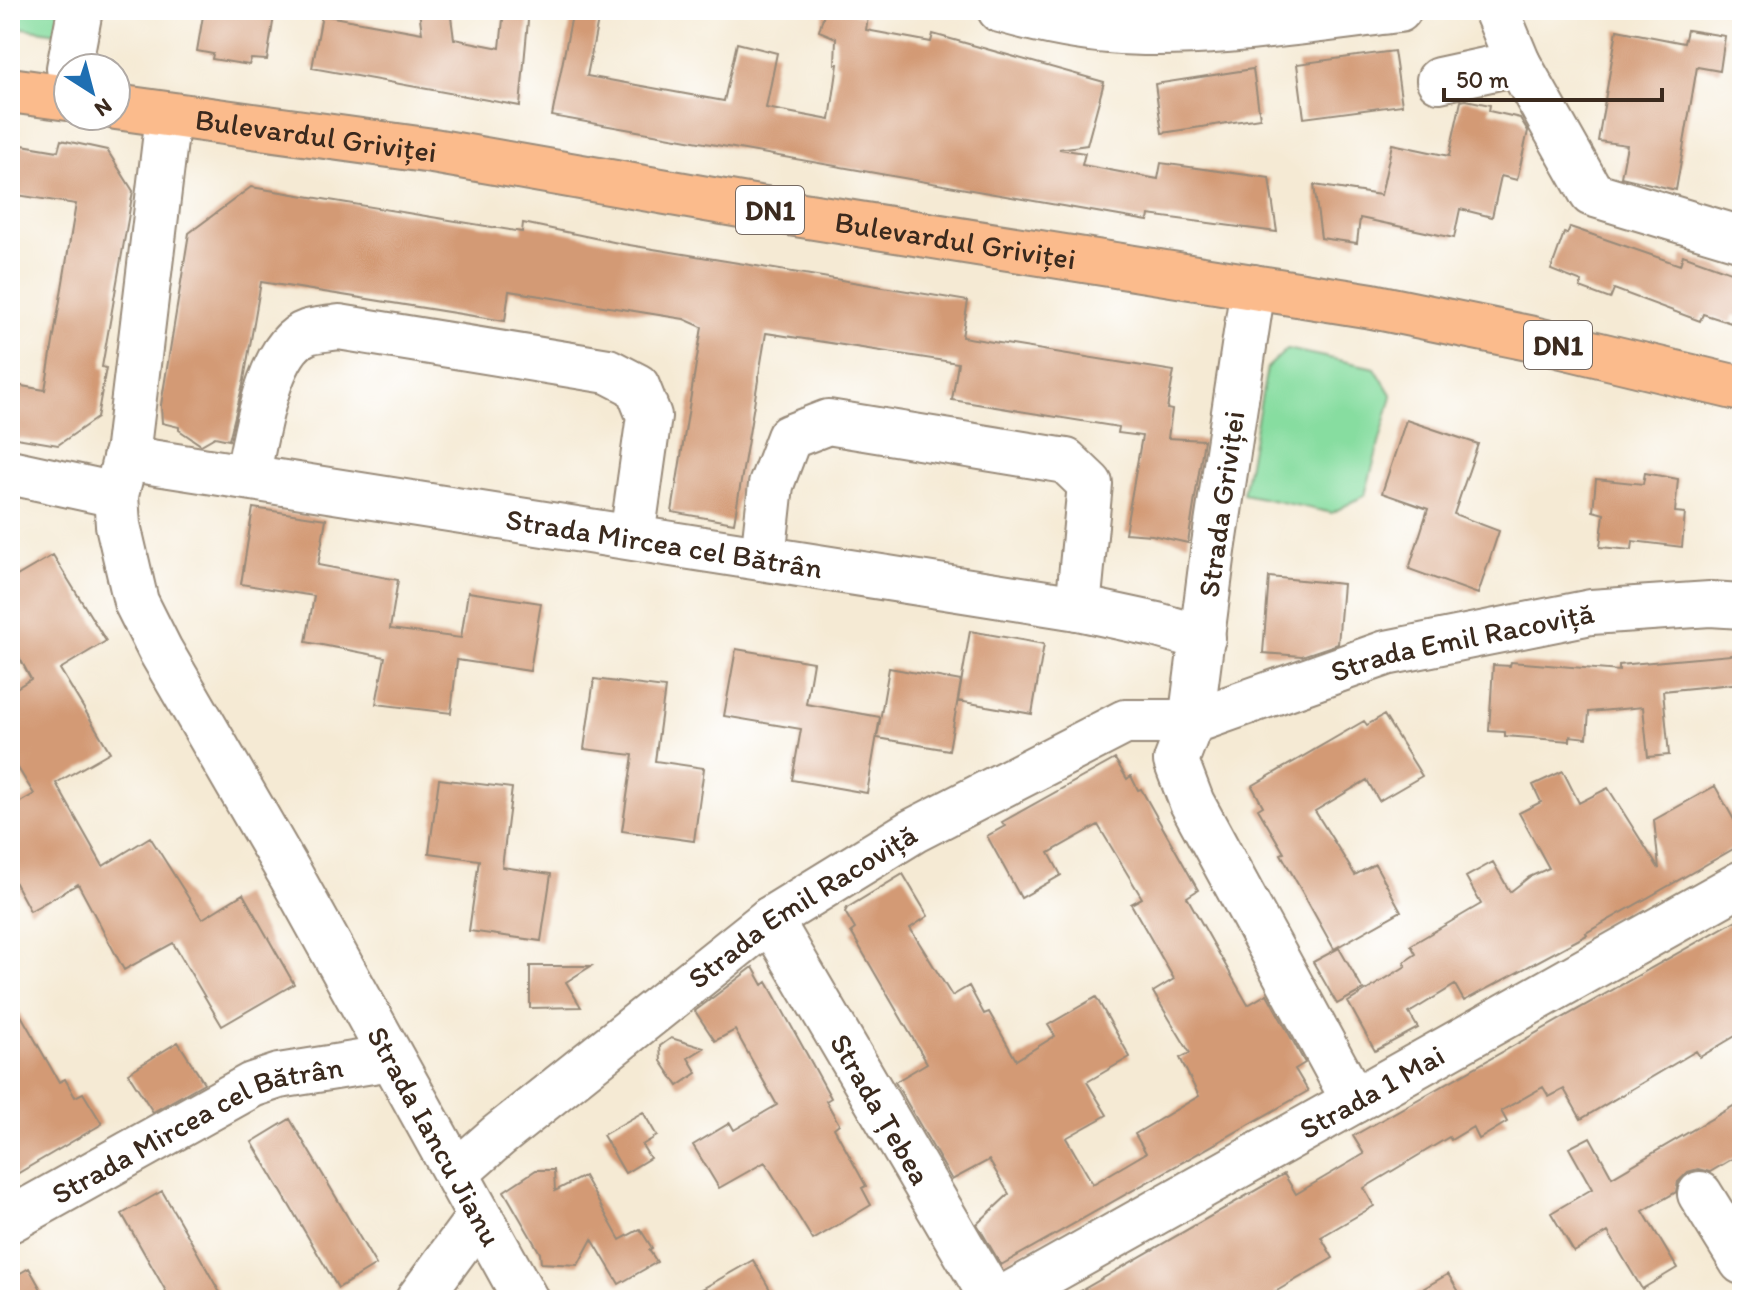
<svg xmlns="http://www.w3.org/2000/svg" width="1752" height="1310" viewBox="0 0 1752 1310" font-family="Itim,sans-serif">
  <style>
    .green { fill: #87dda0; stroke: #61845f; stroke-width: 2 }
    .building { fill: #d39a74 }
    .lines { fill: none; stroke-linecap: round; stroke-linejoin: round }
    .minor-casing { stroke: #988a79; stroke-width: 48 }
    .major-casing { stroke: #988a79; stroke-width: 48 }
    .minor { stroke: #fff; stroke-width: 44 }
    .major { stroke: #fbbb8c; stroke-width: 44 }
    .labels { text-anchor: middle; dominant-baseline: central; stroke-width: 8; stroke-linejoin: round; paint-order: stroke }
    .shield { fill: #fff; stroke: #766a62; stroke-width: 2 }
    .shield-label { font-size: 28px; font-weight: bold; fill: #3b2a1e }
    .street-label { font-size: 30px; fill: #3b2a1e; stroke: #fff }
  </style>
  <rect width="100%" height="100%" fill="#fff"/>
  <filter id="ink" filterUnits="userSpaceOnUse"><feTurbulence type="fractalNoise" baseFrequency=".0125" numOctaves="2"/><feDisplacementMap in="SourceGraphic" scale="16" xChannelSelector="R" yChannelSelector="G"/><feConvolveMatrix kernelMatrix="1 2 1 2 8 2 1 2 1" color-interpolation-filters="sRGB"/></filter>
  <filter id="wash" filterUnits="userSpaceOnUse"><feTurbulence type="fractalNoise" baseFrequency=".006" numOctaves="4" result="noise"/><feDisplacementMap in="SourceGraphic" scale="32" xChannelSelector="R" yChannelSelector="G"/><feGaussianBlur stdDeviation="1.8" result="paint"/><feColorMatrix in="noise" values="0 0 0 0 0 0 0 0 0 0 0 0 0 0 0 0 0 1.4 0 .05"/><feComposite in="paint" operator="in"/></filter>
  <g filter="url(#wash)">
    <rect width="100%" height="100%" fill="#f5ead4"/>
    <path class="green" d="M10 10H62L57 33 10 26Z
      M1287 349 1375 368 1392 396 1365 495 1332 513 1243 494 1267 368Z"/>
    <g id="blocks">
      <path class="building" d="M204 10H245L274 16 267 60 251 59 249 65 212 59 213 54 197 51Z
        M419 10H450L454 39 500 48 504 10H529L520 106 312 68 322 15 422 33Z
        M573 10H600L587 76 724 101 737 43 777 53 766 108 830 120 838 64H835L836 38 819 31 825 10H842L868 17 866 30 931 42 933 34 1104 82 1087 145 1059 149 1085 153 1082 165 1158 179 1161 163 1269 178 1277 232 1149 215 1148 221 552 116Z
        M1617 30 1684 43 1687 30 1725 36 1720 71 1697 67 1676 190 1621 177 1627 145 1598 141Z
        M1394 51 1402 105 1304 118 1297 64Z
        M1253 69 1260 118 1162 133 1155 84Z
        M1466 100 1490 105 1489 111 1520 118 1528 131 1517 180 1501 176 1492 217 1460 209 1454 238 1360 218 1357 243 1321 238 1314 185 1381 195 1392 144 1449 156 1461 101Z
        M61 140 107 150 133 191 102 367 106 368 97 418 58 445 10 437V384L45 390 76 204 10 194V143L58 151Z
        M251 187 522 232 523 223 623 244 968 301 962 337 1174 371 1167 409 1172 410 1168 438 1204 440 1188 543 1152 535 1125 533 1142 436 1118 433 1119 427 952 400 958 363 766 333 734 523 672 512 702 327 684 319 509 291 505 321 261 282 244 380 229 440 215 437 201 445 179 430V427L162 423 161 405 189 233Z
        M1570 227 1680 265 1683 255 1742 276V318L1734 315 1731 323 1703 314 1700 321 1614 289 1610 299 1580 288 1582 282 1551 270 1564 233 1567 234Z
        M1406 420 1478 444 1454 514 1499 531 1478 594 1409 569 1428 509 1382 493Z
        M1645 473 1678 479 1675 512 1685 513 1682 547 1633 541 1632 550 1600 547 1604 514 1593 511 1596 479 1643 484Z
        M253 508 326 519 318 565 398 580 390 629 461 638 468 592 541 603 530 671 457 660 451 713 376 704 385 657 306 642 314 596 241 584Z
        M53 555 106 641 60 669 110 752 56 783 103 866 150 837 202 919 243 894 294 984 222 1026 173 943 124 970 78 884 30 911 10 874V808L34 794 10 755V692L31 679 10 640V580Z
        M1269 577 1343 584 1338 644 1302 656 1263 653Z
        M970 631 1044 644 1032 714 958 701Z
        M736 649 813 662 806 704 880 717 867 793 792 780 801 729 724 716Z
        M1742 654V683L1663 691 1669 755 1648 757 1643 707 1589 712 1587 738 1570 736V741L1505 736V732L1489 731 1493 665 1510 666 1511 662 1619 671V665Z
        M889 668 961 681 949 750 877 738Z
        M594 679 665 688 655 761 704 768 694 841 622 831 633 755 584 749Z
        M1384 715 1422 776 1379 801 1367 780 1315 811 1355 875 1375 864 1401 911 1334 949 1281 854 1284 853 1258 809 1263 806 1252 786 1364 721 1367 725Z
        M1115 759 1127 779 1131 776 1138 790 1141 789 1198 890 1187 897 1248 1005 1267 994 1305 1063 1295 1069 1308 1091 1001 1265 977 1224 1009 1194 989 1160 952 1180 895 1082 927 1063 851 932 855 929 845 912 847 908 903 874 928 916 910 928 952 996 969 986 984 1014 989 1012 1016 1060 1055 1036 1048 1025 1096 997 1130 1057 1087 1082 1107 1115 1066 1138 1093 1184 1146 1153 1135 1134 1199 1096 1180 1058 1190 1053 1153 992 1174 979 1131 904 1142 898 1098 825 1049 853 1061 875 1021 898 987 836 1005 826 1002 822Z
        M1563 771 1579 803 1608 788 1659 869 1654 820 1715 786 1742 834V844L1586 933 1587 935 1464 1001 1455 985 1409 1013 1418 1028 1375 1051 1348 1002 1406 966 1404 962 1416 954 1411 945 1481 904 1466 877 1493 862 1510 892 1529 877 1549 868 1519 813 1541 802 1533 785Z
        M439 779 512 788 502 867 551 874 541 941 469 931 479 860 429 853Z
        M1742 917V1032L1700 1057 1696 1051 1581 1119 1564 1089 1549 1097 1543 1087 1501 1111 1507 1122 1479 1139 1473 1127 1451 1140 1449 1137 1364 1188 1374 1206 1321 1237 1333 1258 1275 1292 1280 1300H1065L1284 1174 1296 1194 1364 1154 1353 1136Z
        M1339 948 1363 990 1337 1004 1313 962Z
        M530 966H591L566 982 581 1007 530 1008Z
        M753 967 763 985 767 982 831 1098 826 1101 839 1124 834 1128 866 1186 862 1188 871 1205 813 1240 765 1162 719 1188 693 1145 730 1123 734 1130 777 1105 735 1030 715 1041 695 1011Z
        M10 996 59 1082 65 1079 75 1097 83 1093 102 1124 10 1178Z
        M671 1038 704 1048 688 1058 697 1073 678 1086 661 1061 660 1046Z
        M178 1042 204 1083 153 1112 128 1073Z
        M1742 1101V1153L1710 1172 1698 1169 1688 1172 1678 1182 1676 1192 1643 1211 1677 1268 1642 1289 1608 1232 1574 1252 1551 1213 1592 1189 1569 1148 1590 1137 1612 1177Z
        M643 1112 657 1136 642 1145 650 1158 625 1173 603 1135Z
        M290 1119 376 1265 338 1288 252 1142Z
        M536 1170H554L555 1191 584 1176 620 1240 640 1229 652 1248 649 1250 657 1262 619 1284 592 1239 578 1265 541 1263 540 1253 504 1191Z
        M162 1191 187 1234 224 1300H171L122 1214Z
        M753 1260 776 1300H683Z
        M29 1268 47 1300H10V1279Z
        M1448 1274 1464 1300H1404Z"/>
    </g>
  </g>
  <g filter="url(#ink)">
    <use href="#blocks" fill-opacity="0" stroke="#988a79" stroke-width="2"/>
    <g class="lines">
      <defs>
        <g id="minor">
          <path d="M1000 10C1036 20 1072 28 1109 31 1199 39 1308 21 1399 10"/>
          <path d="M1518 63 1592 194 1742 239"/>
          <path d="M69 68 80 10"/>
          <path d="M1439 80 1518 63 1496 10"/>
          <path id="s1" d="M168 116 128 447 116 495 118 525 136 602 160 650 290 874 526 1300"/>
          <path d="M1253 287 1213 551 1191 722 1176 761 1192 803 1354 1101"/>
          <path id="s2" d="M125 458 1078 608 1157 625 1203 638"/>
          <path d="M10 472 116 495"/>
          <path d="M247 477C256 439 267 346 308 332 317 329 329 329 339 327L608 371 637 386 649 416 632 537"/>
          <path d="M763 558 771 485 789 437 828 422 1066 461 1090 484 1078 608"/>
          <path id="s3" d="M770 919 993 1300"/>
          <path id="s4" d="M456 1173 498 1136 770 919 913 831 1125 722H1191L1386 653 1591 612 1710 604 1742 606"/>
          <path d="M1700 1194 1742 1262"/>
          <path id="s5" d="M10 1220 252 1085 279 1076 391 1058"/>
          <path d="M418 1300 479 1217"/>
          <path id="s6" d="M1000 1300 1742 883"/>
        </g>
        <g id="major">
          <path d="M10 90 68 98"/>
          <path id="s7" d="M116 107 433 151 752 207 1372 306 1533 339 1742 389"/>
        </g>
      </defs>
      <use href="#minor" class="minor-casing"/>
      <use href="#major" class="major-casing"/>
      <use href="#minor" class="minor"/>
      <use href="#major" class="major"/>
    </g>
  </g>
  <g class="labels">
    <g class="shield">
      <rect x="736" y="186" width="68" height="48" rx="6"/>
      <rect x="1524" y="321" width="68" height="48" rx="6"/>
    </g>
    <g class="shield-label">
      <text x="770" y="210">DN1</text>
      <text x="1558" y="345">DN1</text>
    </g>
    <g class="street-label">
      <text stroke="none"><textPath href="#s7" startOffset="202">Bulevardul Griviței</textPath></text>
      <text stroke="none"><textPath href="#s7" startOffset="850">Bulevardul Griviței</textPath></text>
      <text transform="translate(1221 504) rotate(-82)">Strada Griviței</text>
      <text stroke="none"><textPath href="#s2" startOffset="546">Strada Mircea cel Bătrân</textPath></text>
      <text stroke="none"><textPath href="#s4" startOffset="1160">Strada Emil Racoviță</textPath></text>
      <text stroke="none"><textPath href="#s4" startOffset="438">Strada Emil Racoviță</textPath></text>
      <text stroke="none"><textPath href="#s6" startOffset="426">Strada 1 Mai</textPath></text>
      <text stroke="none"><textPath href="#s3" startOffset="220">Strada Țebea</textPath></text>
      <text stroke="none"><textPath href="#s5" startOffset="210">Strada Mircea cel Bătrân</textPath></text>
      <text stroke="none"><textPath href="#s1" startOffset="1104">Strada Iancu Jianu</textPath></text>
    </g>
  </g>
  <rect width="1752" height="1310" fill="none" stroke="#fff" stroke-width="40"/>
  <g transform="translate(92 92) rotate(144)"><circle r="38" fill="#ffffff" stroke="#b1aaa5" stroke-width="2"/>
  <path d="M0-6L14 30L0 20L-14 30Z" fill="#1f6fb2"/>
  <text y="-12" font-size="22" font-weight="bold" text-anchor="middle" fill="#3b2a1e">N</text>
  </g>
  <path d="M1444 88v12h218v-12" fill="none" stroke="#3b2a1e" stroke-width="4"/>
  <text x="1456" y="88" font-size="24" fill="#3b2a1e" stroke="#ffffff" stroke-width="6" paint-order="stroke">50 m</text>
</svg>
